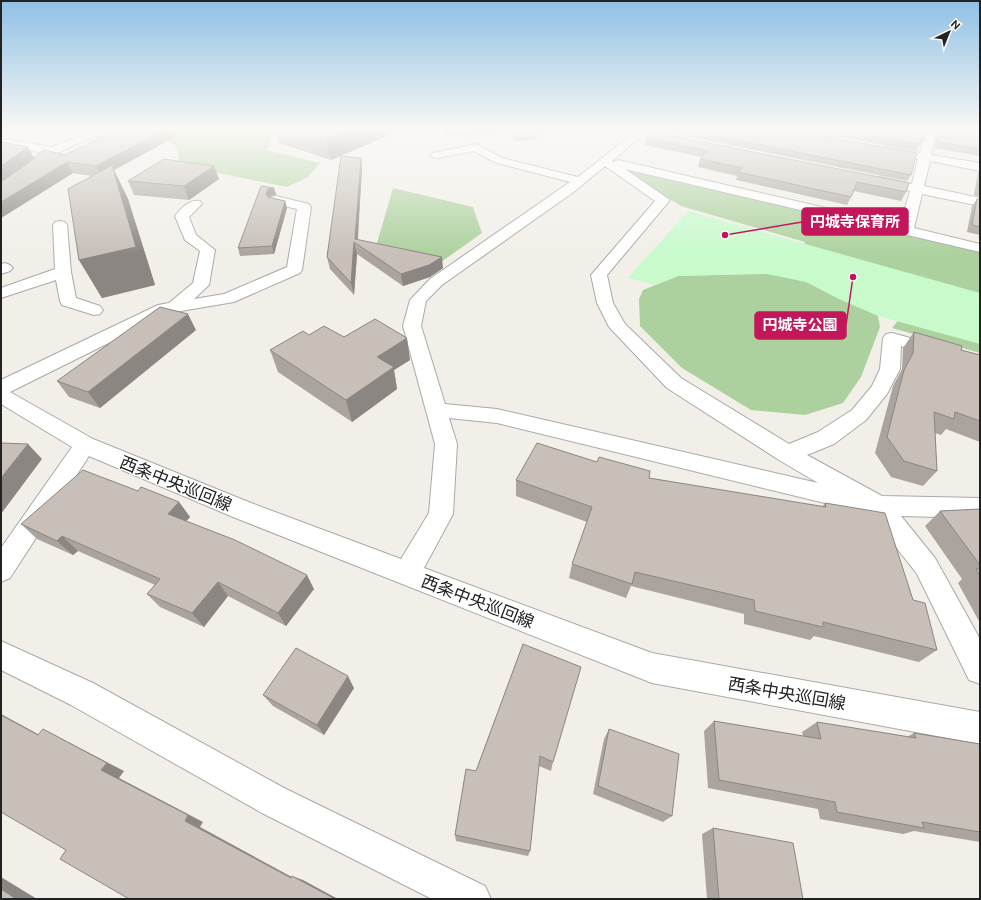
<svg xmlns="http://www.w3.org/2000/svg" width="981" height="900" viewBox="0 0 981 900" font-family="Ubuntu,'Noto Sans JP',sans-serif">
  <style>
    .forest { fill: #add19e }
    .park { fill: #c8facc }
    .lines { fill: none; stroke-linecap: round; stroke-linejoin: round }
    .minor-casing { stroke: #a9a9a9; stroke-width: 2 }
    .minor { fill: #fff; fill-rule: evenodd }
    .wall { fill: #aba49e }
    .shaded-wall { fill: #8b8681 }
    .building { fill: #c7bfb8; stroke: #8b8681 }
    .labels { text-anchor: middle; dominant-baseline: central; stroke-width: 3; stroke-linejoin: round; paint-order: stroke }
    .near-street-label { font-size: 17px; fill: #222; stroke: #fff }
    .leader { fill: none; stroke: #c2185b; stroke-width: 1.5 }
    .callout-dot { fill: #c2185b; stroke: #fff; stroke-width: 1.5 }
    .callout { fill: #c2185b; stroke: #c2185b; stroke-width: 1.5 }
    .callout-label { font-size: 15px; text-anchor: middle; font-weight: bold; fill: #fff }
  </style>
  <rect width="100%" height="100%" fill="#f2efe9"/>
  <path class="forest" d="M169 129H286L272 136 267 150 320 163 308 177 287 187 179 165 178 150 163 131Z
    M624 169 631 170 869 224 980 252V311L865 283 878 316 880 327 861 377 843 403 805 415 751 410 682 368 640 326 639 299 643 290 678 276 784 273 805 242 681 206Z
    M393 188 473 207 482 233 441 262 375 250Z
    M901 317 980 341V353L892 328Z"/>
  <path class="park" d="M688 211 980 293V344L878 316 839 299 806 282 767 274 678 276 655 285 628 278Z"/>
  <g class="lines">
    <defs>
      <path id="minor" d="M98 129H112L111 131 83 141 57 153 30 176 6 193 1 194V184L44 153 1 145V139L52 147Z
        M633 129H644L646 132 612 161 614 162 618 160 900 225 910 191 875 184 873 181 875 178 879 177 912 184 918 159 883 152 881 150 883 148 887 147 920 153 927 129H937L931 155 980 163V171L930 161 924 186 980 198V206L922 194 914 228 980 244V252L625 169 670 200 607 275 613 303 625 324 681 378 789 444 818 432 852 410 872 386 880 369 883 338 886 334 892 333 980 357V369L901 346 900 369 887 394 866 420 834 444 807 455 882 496 980 498V518L901 516 935 558 980 639V684L969 680 917 574 870 514 497 423 449 418 457 444 453 514 424 568 652 653 980 712V744L652 683 233 517 89 456 10 578 1 582V548L72 447 1 404V380L158 305 169 303 193 283 200 251 185 240 175 216C181 208 190 199 200 201L202 204 189 217 196 235 215 250 209 285 194 299 224 294 287 267 297 209 271 203 269 200 271 197 276 196 309 204 311 207 302 270 300 273 234 302 169 313 10 392 93 439 251 503 401 559 429 513 435 444 403 326 410 300 430 279 570 182 494 162 474 151 437 158 433 157 431 155 433 153 476 144 502 158 578 177 635 132ZM605 166 655 201 591 275 597 303 609 327 667 388 779 460 818 483 497 409 445 404 421 326 426 301 442 285 575 191Z
        M60 221 65 222 67 225 71 272 76 298 100 306 103 310 100 314 94 315 62 305 60 301 56 280 1 298V288L55 269 53 225 55 222Z
        M5 263 10 265 13 268 10 271 1 274V264Z
        M1 641 93 683 286 789 485 886 491 899H432L262 813 71 705 1 670Z"/>
    </defs>
    <use href="#minor" class="minor-casing"/>
    <use href="#minor" class="minor"/>
  </g>
  <path class="wall" d="M119 129H172L175 137 114 170 128 199 155 285 102 298 79 260 92 176 73 173 1 218V142L28 147 34 158 65 155Z
    M276 129H403L331 160 279 143Z
    M444 129H555L553 132 538 133 536 140 515 141 512 133 446 136Z
    M662 129H782L911 175 907 181 661 131Z
    M795 129H927L924 140 920 146H919L916 151Z
    M940 129 980 135V156L934 148 937 135Z
    M955 129H980V132Z
    M653 132 906 192 901 201 854 191 847 205 736 180 737 176 698 167 700 159 702 157 645 145 646 138Z
    M361 158 362 168 358 240 443 268 430 277 403 286 357 254 354 295 330 269 327 257Z
    M980 169V197L974 195 978 172Z
    M219 179 189 200 134 195 128 181Z
    M274 188 276 195 270 196 269 197 285 201 287 208 274 254 240 256 238 248Z
    M977 199H980V235L967 232 972 206Z
    M196 330 100 408 69 397 57 381Z
    M914 332 961 350 980 355V442L946 429 941 435 935 433 937 471 923 486 891 477 875 453 893 386 902 369 903 348Z
    M309 335 344 337 410 360 394 370 397 389 352 422 278 372 270 350Z
    M597 462 649 478 822 507 825 503 913 600 937 650 919 662 814 636 810 640 744 624V614L631 586 626 598 569 578 572 564 587 522 516 496V480Z
    M138 491 179 502 190 517 186 521 314 589 286 626 228 596 204 627 160 607 147 594 155 585 78 551 73 555 37 539 21 524Z
    M980 509V623L958 583 962 579 925 526 940 511Z
    M523 644 553 762 551 771 539 766 530 851 528 856 456 841 455 835 476 771Z
    M354 688 324 735 273 706 263 695Z
    M714 721 803 736 802 732 817 722 907 737 914 733 980 744V842L914 831 903 834 820 819 818 809 708 788 704 731Z
    M609 729 672 816 663 822 593 794 604 739Z
    M713 828 803 899H707L702 834Z"/>
  <path class="shaded-wall" d="M166 129H172L175 137 114 170 128 199 155 285 102 298 79 260 102 177 96 166Z
    M351 129H403L331 160 326 138Z
    M537 129H555L553 132 538 133 536 140Z
    M28 147 34 158 1 182V166Z
    M361 158 362 168 357 244 355 239Z
    M67 162 73 173 1 218V202Z
    M214 166 219 179 189 200 184 186Z
    M274 188 276 195 270 196 268 201 266 194 268 189Z
    M285 201 287 208 274 254 272 246Z
    M354 242 357 254 354 295 351 283Z
    M442 257 443 268 430 277 403 286 401 274Z
    M188 314 196 330 100 408 88 392Z
    M407 338 410 360 394 370 397 389 352 422 346 400 377 357Z
    M28 444 42 459 1 514V478Z
    M179 502 190 517 179 529 168 514Z
    M62 536 78 551 73 555 57 541Z
    M307 575 314 589 286 626 278 613Z
    M218 582 228 596 204 627 192 613Z
    M348 676 354 688 324 735 317 725Z
    M1 714 58 745 38 735 1 715Z
    M43 729 124 771 119 778 203 822 200 827 301 882 291 878 185 821 101 770Z
    M292 876 303 880 338 899H335Z
    M1 877 37 899H16L1 889Z"/>
  <path class="building" d="M119 129H166L96 166 67 162 1 202V182L24 166 44 150 65 155Z
    M295 129H351L326 138Z
    M680 129H782L917 153 911 175Z
    M832 129H927L924 140 921 139 920 144Z
    M941 129 980 135V149L938 142Z
    M653 132 909 183 906 192 857 182 851 197 738 172 742 168 700 159 708 151 646 138Z
    M1 142 28 147 1 166Z
    M341 156 361 158 355 239 442 257 429 265 401 274 354 242 351 283 327 257Z
    M164 159 214 166 184 186 128 181Z
    M112 165 136 247 79 260 68 189Z
    M980 180V189L978 188Z
    M261 186 274 188 268 189 266 194 268 197 285 201 272 246 238 248Z
    M977 199H980V227L972 225Z
    M160 307 188 314 88 392 57 381Z
    M375 319 407 338 377 357 394 367 346 400 270 350 303 331 309 335 324 326 344 337Z
    M914 332 962 346 961 350 980 355V421L955 412 954 419 934 412 937 471 904 461 887 437 904 370 913 353Z
    M1 443 28 444 1 478Z
    M537 443 597 462 599 457 650 471 649 478 826 507 825 503 885 513 913 600 925 603 937 650 823 622V627L755 611 754 600 635 572 632 584 572 564 592 507 516 480Z
    M83 470 138 491 141 487 179 502 168 514 235 540 307 575 278 613 218 582 192 613 147 594 160 579 62 536 57 541 21 524Z
    M980 509V565L940 511Z
    M976 569H980V576Z
    M523 644 581 667 553 762 540 756 530 851 455 835 466 769 476 771Z
    M296 648 348 676 317 725 263 695Z
    M1 715 38 735 43 729 107 763 101 770 188 815 185 821 291 878 292 876 335 899H129L60 859 66 850 1 812Z
    M714 721 821 739 817 722 916 738 914 733 980 744V832L922 822 924 828 837 812 835 802 719 780Z
    M609 729 679 754 672 816 598 786Z
    M713 828 793 843 803 899H719Z
    M1 889 16 899H1Z"/>
  <linearGradient id="sky" x2="0" y2="1"><stop stop-color="#8fc0e4"/><stop offset="0.51" stop-color="#f9f8f5"/><stop offset="1" stop-color="#f9f8f5" stop-opacity="0"/></linearGradient>
  <rect width="981" height="255" fill="url(#sky)"/>
  <g class="labels">
    <g class="near-street-label">
      <text transform="translate(176 483) rotate(22)">西条中央巡回線</text>
      <text transform="translate(478 601) rotate(21)">西条中央巡回線</text>
      <text transform="translate(787 693) rotate(10)">西条中央巡回線</text>
    </g>
  </g>
  <path class="leader" d="M725 235L802 222M853 277L846 325"/>
  <g class="callout-dot">
    <circle cx="725" cy="235" r="4"/>
    <circle cx="853" cy="277" r="4"/>
  </g>
  <g class="callout">
    <rect x="802" y="208" width="106" height="27" rx="4"/>
    <rect x="755" y="312" width="91" height="27" rx="4"/>
  </g>
  <g class="callout-label">
    <text x="855" y="227">円城寺保育所</text>
    <text x="800" y="330">円城寺公園</text>
  </g>
  <rect width="981" height="900" fill="none" stroke="#222222" stroke-width="4"/>
  <g transform="translate(949 32) rotate(43)" stroke="#ffffff" stroke-width="3" paint-order="stroke">
  <path d="M0-3L7 15L0 10L-7 15Z" fill="#222222"/>
  <text y="-6" font-size="11" font-weight="bold" text-anchor="middle" fill="#222222">N</text>
  </g>
</svg>
